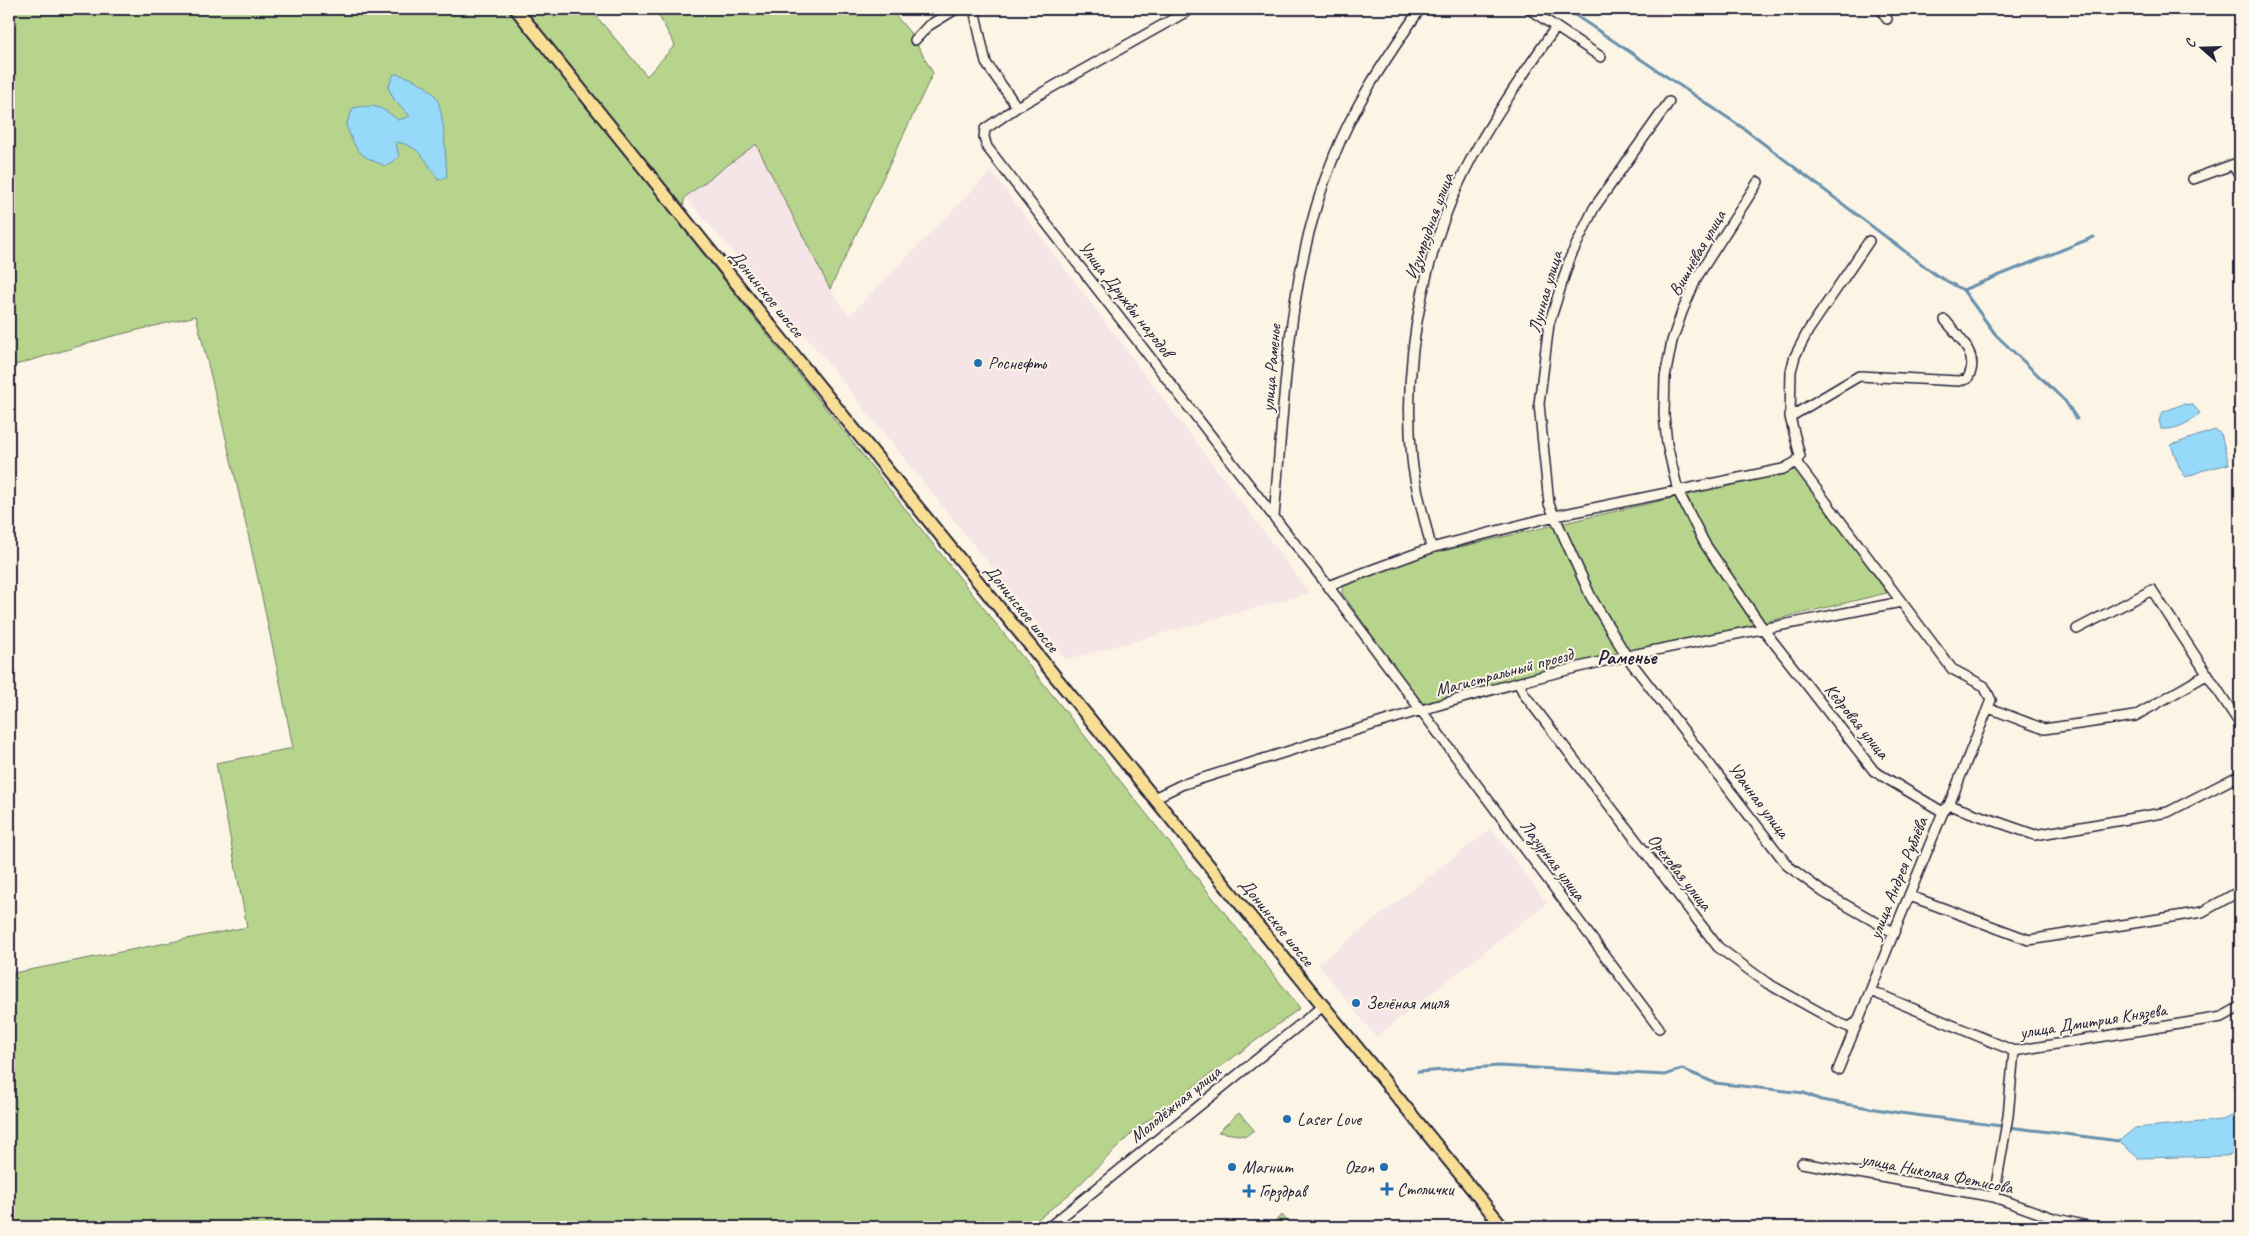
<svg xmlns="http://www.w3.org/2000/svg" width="2249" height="1236" viewBox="0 0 2249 1236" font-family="Caveat,sans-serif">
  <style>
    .built { fill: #f6e5e6 }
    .green { fill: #b7d48c; stroke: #6c7b64 }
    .water { fill: #97d9f9; stroke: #6890ad }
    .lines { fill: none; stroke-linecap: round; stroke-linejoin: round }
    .stream { stroke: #6890ad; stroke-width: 3 }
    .minor-casing { stroke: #22223b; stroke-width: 12 }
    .major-casing { stroke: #22223b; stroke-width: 15 }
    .minor { stroke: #fcf5e5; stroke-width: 9 }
    .major { stroke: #f9df96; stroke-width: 11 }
    .poi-dot { fill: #1f6fb2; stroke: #fcf5e5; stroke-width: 2 }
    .labels { text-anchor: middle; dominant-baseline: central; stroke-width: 4; stroke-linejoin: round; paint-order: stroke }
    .street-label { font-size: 18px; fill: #22223b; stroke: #fcf5e5 }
    .poi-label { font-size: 18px; fill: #22223b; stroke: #fcf5e5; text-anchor: start }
    .quarter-label { font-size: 20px; font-weight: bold; fill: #22223b; stroke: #fcf5e5 }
  </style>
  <rect width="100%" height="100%" fill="#fcf5e5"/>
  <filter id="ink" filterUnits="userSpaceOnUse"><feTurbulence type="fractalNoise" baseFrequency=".02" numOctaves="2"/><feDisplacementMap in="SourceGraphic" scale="10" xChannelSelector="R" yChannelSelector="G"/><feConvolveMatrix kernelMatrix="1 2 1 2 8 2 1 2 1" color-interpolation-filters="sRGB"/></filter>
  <g filter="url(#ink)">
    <path class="built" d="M756 144 830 288 849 316 991 171 1310 593 1066 660 816 349 685 197Z
      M1491 828 1547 903 1376 1037 1318 964Z"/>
    <path class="green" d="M9 9H590L647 76 675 45 655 9H890L912 35 933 73 830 289 756 144 685 197 679 223 1300 1008 1135 1130 1072 1192 1028 1227H9V1073L16 1071 9 1033V974L247 927 216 763 293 748C265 603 232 459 196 316L109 337 9 367Z
      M1799 469 1887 593 1421 704 1342 593 1343 584 1429 554Z
      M1239 1113 1254 1130 1246 1136 1218 1132Z
      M1282 1215 1292 1227H1268Z"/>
    <path class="water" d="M394 74C408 75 431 86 437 99 445 117 445 156 447 177L438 180C426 160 420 146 396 142L399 157 386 166C359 156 356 152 346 125L353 108C374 104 381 106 398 120L410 116 394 100 388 87Z
      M2183 404 2193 405 2200 413C2190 423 2176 430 2161 429L2159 420 2163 412Z
      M2215 430 2221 434 2229 464 2201 471 2186 477 2180 469 2171 445Z
      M2240 1113V1153L2225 1156 2138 1158 2119 1141 2135 1128 2222 1120Z"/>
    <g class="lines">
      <path class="stream" d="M1566 9 1743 128 1936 275 1963 290 2094 237
        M1963 290 1996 335 2065 401 2077 419
        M1418 1072 1499 1066 1665 1075 1682 1069 1715 1083 1804 1093 1821 1100 1900 1113 2119 1141"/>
      <defs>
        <path id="minor" d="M974 9 986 63 1017 107 985 129 984 137 987 147 1274 517
          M1420 9C1388 56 1355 103 1334 156 1287 270 1285 395 1274 517L1328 586 1659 1028
          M1529 9 1601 57
          M1881 9 1887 19
          M915 40 928 26 956 9
          M1669 102 1594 208 1570 258 1549 324 1539 404 1549 504 1591 597 1627 657 1788 866 1823 892 1893 932
          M1017 107 1191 9
          M2235 169 2240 176
          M2193 179 2240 162
          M1758 182 1697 277 1682 312 1672 341 1665 377 1664 415 1667 444 1678 491 1705 544 1764 630 1874 771 1943 812
          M1790 417 1859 376 1959 381 1967 379C1982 357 1958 336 1945 320
          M1796 462 1952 669 1984 686 1991 700 1949 805 1943 812 1838 1070
          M1796 462 1800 456 1790 417 1791 371 1795 356 1808 331 1869 241
          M1431 548C1425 519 1415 489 1412 459 1401 353 1427 233 1481 141 1504 102 1530 64 1556 27
          M1328 586 1431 548 1555 516 1783 469 1796 462
          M2077 629 2152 590 2240 724
          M1519 684 1524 694 1718 947 1767 983 1839 1023 1849 1027 1859 1021
          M1989 708 2044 729 2135 716 2208 674
          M1154 798 1181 785C1329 739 1476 689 1627 656 1718 637 1810 620 1901 602
          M1949 805 2035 835 2168 812 2240 775
          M1910 896 2029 940 2202 912 2240 891
          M1871 991 2014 1051 2222 1017 2240 1007
          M1802 1163 1994 1197 2053 1218 2092 1227
          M1994 1197 2008 1116 2014 1051
          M1049 1227 1323 1006"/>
        <path id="major" d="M516 9 823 391 1503 1227"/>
      </defs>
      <use href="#minor" class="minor-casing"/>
      <use href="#major" class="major-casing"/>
      <use href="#minor" class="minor"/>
      <use href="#major" class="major"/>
    </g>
  </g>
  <g class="poi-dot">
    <circle cx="978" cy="363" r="5"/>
    <circle cx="1356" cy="1003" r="5"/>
    <circle cx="1287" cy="1119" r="5"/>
    <circle cx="1232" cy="1167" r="5"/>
    <circle cx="1384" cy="1167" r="5"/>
    <path d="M1384.5 1181.5h5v5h5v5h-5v5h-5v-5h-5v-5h5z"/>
    <path d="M1246.5 1183.5h5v5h5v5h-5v5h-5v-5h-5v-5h5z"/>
  </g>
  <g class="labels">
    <g class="street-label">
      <text transform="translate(1429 226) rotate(-70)">Изумрудная улица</text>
      <text transform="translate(1697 253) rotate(-60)">Вишнёвая улица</text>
      <text transform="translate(1545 292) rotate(-74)">Лунная улица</text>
      <text transform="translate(767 293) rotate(51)">Донинское шоссе</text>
      <text transform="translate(1126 299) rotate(52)">Улица Дружбы народов</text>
      <text transform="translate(1271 368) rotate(-85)">улица Раменье</text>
      <text transform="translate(1022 608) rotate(51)">Донинское шоссе</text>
      <text transform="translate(1504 672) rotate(-15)">Магистральный проезд</text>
      <text transform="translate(1857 721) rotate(51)">Кедровая улица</text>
      <text transform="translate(1759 800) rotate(53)">Удачная улица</text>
      <text transform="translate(1553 860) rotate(53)">Лазурная улица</text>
      <text transform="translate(1680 872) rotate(52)">Ореховая улица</text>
      <text transform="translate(1898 878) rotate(-68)">улица Андрея Рублёва</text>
      <text transform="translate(1277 922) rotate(51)">Донинское шоссе</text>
      <text transform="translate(2093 1021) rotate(-9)">улица Дмитрия Князева</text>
      <text transform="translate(1175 1104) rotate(-39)">Молодёжная улица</text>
      <text transform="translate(1937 1173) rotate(11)">улица Николая Фетисова</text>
    </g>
    <g class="poi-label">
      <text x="988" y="363">Роснефть</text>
      <text x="1366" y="1003">Зелёная миля</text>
      <text x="1297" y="1119">Laser Love</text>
      <text x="1242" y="1167">Магнит</text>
      <text x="1374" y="1167" text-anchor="end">Ozon</text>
      <text x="1397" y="1189">Столички</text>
      <text x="1259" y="1191">Горздрав</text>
    </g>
    <g class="quarter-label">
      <text x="1627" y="657">Раменье</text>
    </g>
  </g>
  <rect width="2249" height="1236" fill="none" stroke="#fcf5e5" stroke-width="30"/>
  <rect x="15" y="15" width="2219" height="1206" fill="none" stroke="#22223b" stroke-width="2" filter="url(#ink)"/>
  <g transform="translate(2202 48) rotate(290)" stroke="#fcf5e5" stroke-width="4" paint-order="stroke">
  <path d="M0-4L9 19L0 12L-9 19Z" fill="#22223b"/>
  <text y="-8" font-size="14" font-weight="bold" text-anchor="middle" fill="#22223b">С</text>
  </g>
</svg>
